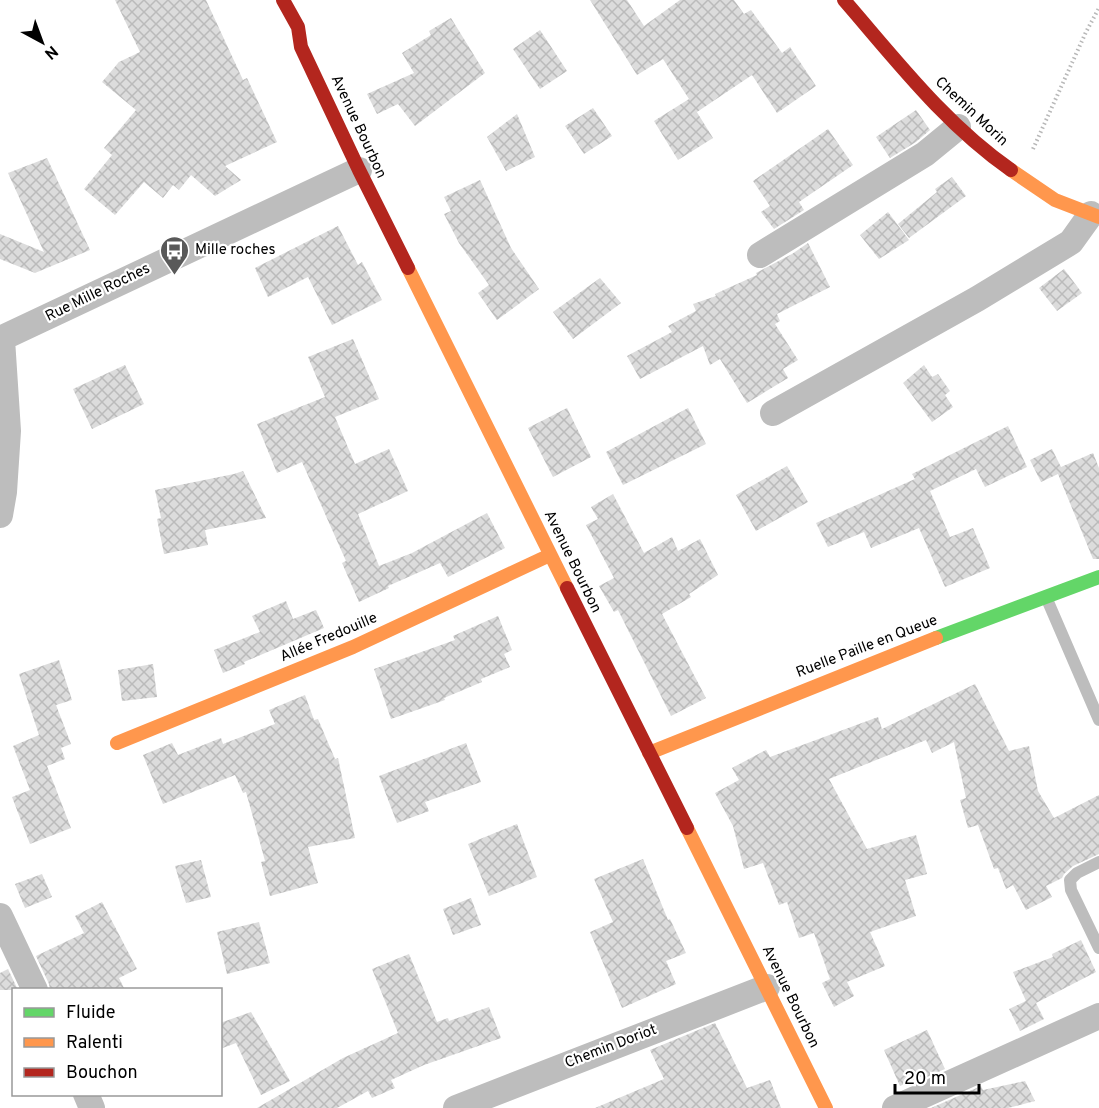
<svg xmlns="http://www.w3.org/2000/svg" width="1099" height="1108" viewBox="0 0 1099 1108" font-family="Overpass,sans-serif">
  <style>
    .building { fill: url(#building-cross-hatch) }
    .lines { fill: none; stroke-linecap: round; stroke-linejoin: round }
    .path { stroke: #b8b8b8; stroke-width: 4; stroke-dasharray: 1.5 3; stroke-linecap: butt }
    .lane { stroke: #bdbdbd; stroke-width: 12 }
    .street { stroke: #bdbdbd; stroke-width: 26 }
    .fast { stroke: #63d668; stroke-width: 14 }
    .slow { stroke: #ff974d; stroke-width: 14 }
    .jam { stroke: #b3261e; stroke-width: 14 }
    .labels { text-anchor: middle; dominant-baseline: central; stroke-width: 4.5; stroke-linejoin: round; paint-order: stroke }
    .street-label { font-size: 15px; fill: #000; stroke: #fff }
    .poi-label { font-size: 15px; fill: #000; stroke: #fff; text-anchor: start }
  </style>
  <defs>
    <pattern id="building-cross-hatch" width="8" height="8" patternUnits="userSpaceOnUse" patternTransform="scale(1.5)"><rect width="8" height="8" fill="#dcdcdc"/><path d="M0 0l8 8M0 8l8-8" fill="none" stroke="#bbb"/></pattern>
  </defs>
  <rect width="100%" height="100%" fill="#fff"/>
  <path class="building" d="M115 0H206L243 80 247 78 277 142 225 166 241 180 215 196 191 175 179 190 173 185 163 198 144 182 115 215 84 189 112 155 104 148 136 110 102 82 119 62 140 52Z
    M590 0H627L644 26 680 0H734L744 14 751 10 782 53 790 47 816 86 777 113 752 75 697 112 695 109 713 138 678 160 654 121 689 99 663 59 637 75Z
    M451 18 485 73 415 126 398 104 377 114 367 94 414 73 402 53 431 35 429 31Z
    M540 30 567 71 540 89 513 49Z
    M593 108 612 136 584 154 565 126Z
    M916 110 930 130 916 142 890 158 876 137Z
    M517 114 535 157 506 171 487 137Z
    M828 129 853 165 799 202 804 210 774 229 761 212 770 206 753 181Z
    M47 158 90 250 35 273 0 259V234L44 252 8 173Z
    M952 177 966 196 909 238 898 224 937 192 935 189Z
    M480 180 511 248 539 289 497 320 478 293 489 285 459 243 444 214 451 211 444 197Z
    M888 212 909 240 879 259 860 235Z
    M338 226 358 265 362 262 382 300 332 325 308 277 268 297 255 268Z
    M808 243 830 287 777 314 780 321 775 324 798 360 783 369 788 378 747 403 720 359 710 365 703 346 640 379 627 356 672 332 668 326 696 311 693 304 716 296 715 294 757 275 756 273 792 254Z
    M1064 269 1082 293 1057 311 1039 288Z
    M600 278 621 303 573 339 553 312Z
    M353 339 379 399 335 417 355 464 389 449 408 491 358 514 379 566 412 553 487 513 505 548 448 577 440 563 388 586 389 588 359 602 342 563 346 561 302 462 277 473 257 424 325 397 308 357Z
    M125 365 144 404 92 429 73 389Z
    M924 365 932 377 938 374 950 391 945 395 953 407 932 422 903 383Z
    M567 408 591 457 553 477 528 428Z
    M688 408 706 444 623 485 606 452Z
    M1008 426 1027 467 985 487 976 469 930 491 950 537 973 528 990 568 945 587 919 528 871 548 864 532 828 547 816 523 915 479 912 474Z
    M1052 449 1061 467 1093 453 1099 468V559H1093L1058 474 1041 482 1030 460Z
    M787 466 808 502 756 531 736 495Z
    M243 471 266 518 205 530 208 545 164 554 157 519 161 518 155 490 234 474Z
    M613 494 644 553 672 537 678 551 700 539 718 575 689 594 691 597 662 614 706 698 671 716 618 610 614 612 599 586 614 578 586 525 598 519 591 507Z
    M286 601 293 619 316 610 324 628 244 662 245 664 223 673 214 650 260 632 252 616Z
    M498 616 512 650 504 654 510 667 481 679 482 682 444 698 445 700 391 719 374 669 455 640 453 636Z
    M59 660 72 700 56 705 71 744 61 748 65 759 47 766 71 828 30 844 12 797 30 790 13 746 39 735 19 674Z
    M153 664 157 697 122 701 118 670Z
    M975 684 1009 751 1029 746 1038 791 1054 818 1099 795V854L1073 866 1064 874 1062 878 1046 886 1052 897 1026 910 1013 885 1006 889 998 868 994 869 978 825 968 828 960 800 966 798 954 742 932 753 926 740 829 779 867 849 916 835 927 874 905 880 916 916 870 932 885 966 847 982 854 996 834 1007 822 983 830 979 814 933 799 938 787 902 779 905 763 863 744 869 733 826 715 793 739 780 732 768 766 750 770 757 878 717 882 729Z
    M305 695 314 720 318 719 335 759 338 758 355 838 308 847 318 883 270 896 261 862 265 861 246 792 243 793 235 775 163 804 143 755 172 743 178 755 221 738 223 744 275 724 269 710Z
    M466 743 481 782 425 802 429 811 397 823 379 776Z
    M517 824 537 877 489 896 468 844Z
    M643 859 668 920 670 919 686 953 666 961 676 984 622 1008 590 932 613 922 594 879Z
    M201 860 211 897 186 903 175 866Z
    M42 874 52 897 25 908 15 884Z
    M471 898 481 925 453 935 443 909Z
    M102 902 137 969 119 978 125 990H50L49 984 36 956 84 933 75 916Z
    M259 922 270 963 227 974 217 932Z
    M1081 940 1096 972 1036 1003 1044 1019 1020 1031 1009 1009 1026 1001 1013 972 1053 957 1052 954Z
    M409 954 437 1022 448 1018 449 1021 489 1007 501 1038 424 1065 391 1080 395 1088 372 1098 368 1091 337 1108H257L343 1058 398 1033 372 969Z
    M8 969 18 990H0V973Z
    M251 1012 290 1081 261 1095 236 1043 220 1049V1023Z
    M715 1023 747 1088 770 1080 781 1108H595L664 1079 650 1050Z
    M927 1030 945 1069 925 1078 924 1075 900 1086 884 1050Z
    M1025 1081 1035 1101 1008 1108H931L981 1086 983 1090Z"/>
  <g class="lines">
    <path class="path" d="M1033 149 1086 32 1099 8"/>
    <path class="lane" d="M1046 597 1099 720
      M1099 862 1077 873 1070 880 1071 890 1099 948"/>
    <path class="street" d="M760 255 925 154 958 127
      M0 339 359 170
      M773 413 977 299 1071 242 1091 214
      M0 515 4 492 8 431 2 339
      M0 916 35 990
      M86 1094 92 1108
      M456 1108 767 987
      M895 1108 1099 1016"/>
    <path class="fast" d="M936 638 1099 577"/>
    <path class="slow" d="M1011 170 1055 200 1099 217
      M408 268 567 588
      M117 743 353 647 550 555
      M649 753 936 638
      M687 828 826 1108"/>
    <path class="jam" d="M283 0 298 27 301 47 359 170 408 268
      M844 0C896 60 945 124 1011 170
      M567 588 687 828"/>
  </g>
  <defs>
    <symbol id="bus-pin" viewBox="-11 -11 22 30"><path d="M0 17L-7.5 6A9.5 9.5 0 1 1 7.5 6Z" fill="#595959" stroke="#fff"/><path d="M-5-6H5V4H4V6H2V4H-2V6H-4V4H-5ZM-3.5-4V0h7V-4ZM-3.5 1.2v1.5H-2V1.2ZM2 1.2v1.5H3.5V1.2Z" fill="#fff"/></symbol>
  </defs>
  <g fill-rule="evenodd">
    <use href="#bus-pin" x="158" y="234" width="33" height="45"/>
  </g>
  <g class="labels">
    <g class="street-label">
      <text transform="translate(971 112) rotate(43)">Chemin Morin</text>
      <text transform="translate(358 127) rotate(65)">Avenue Bourbon</text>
      <text transform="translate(98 293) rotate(-26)">Rue Mille Roches</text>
      <text transform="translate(572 562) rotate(64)">Avenue Bourbon</text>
      <text transform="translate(329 638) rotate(-23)">Allée Fredouille</text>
      <text transform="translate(867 647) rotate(-21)">Ruelle Paille en Queue</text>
      <text transform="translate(790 997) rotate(64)">Avenue Bourbon</text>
      <text transform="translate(611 1047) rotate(-21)">Chemin Doriot</text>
    </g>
    <g class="poi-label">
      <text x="195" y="250">Mille roches</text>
    </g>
  </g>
  <rect x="12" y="988" width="210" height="108" fill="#ffffff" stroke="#999999" stroke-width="1.5"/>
  <rect x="24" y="1008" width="30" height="9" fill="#63d668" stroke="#999999" stroke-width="1.5"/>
  <text x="66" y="1018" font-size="18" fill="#000000">Fluide</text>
  <rect x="24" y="1038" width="30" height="9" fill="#ff974d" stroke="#999999" stroke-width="1.5"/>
  <text x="66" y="1048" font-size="18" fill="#000000">Ralenti</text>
  <rect x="24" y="1068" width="30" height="9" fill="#b3261e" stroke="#999999" stroke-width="1.5"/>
  <text x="66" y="1078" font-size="18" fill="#000000">Bouchon</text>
  <g transform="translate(42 42) rotate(139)" stroke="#ffffff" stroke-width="4.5" paint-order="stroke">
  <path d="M0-4.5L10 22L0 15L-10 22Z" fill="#000000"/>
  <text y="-9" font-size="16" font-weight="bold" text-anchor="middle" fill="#000000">N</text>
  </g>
  <path d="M895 1084v9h84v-9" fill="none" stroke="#000000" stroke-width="3"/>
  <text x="904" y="1084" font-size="18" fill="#000000" stroke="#ffffff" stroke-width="4.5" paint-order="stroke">20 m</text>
</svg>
